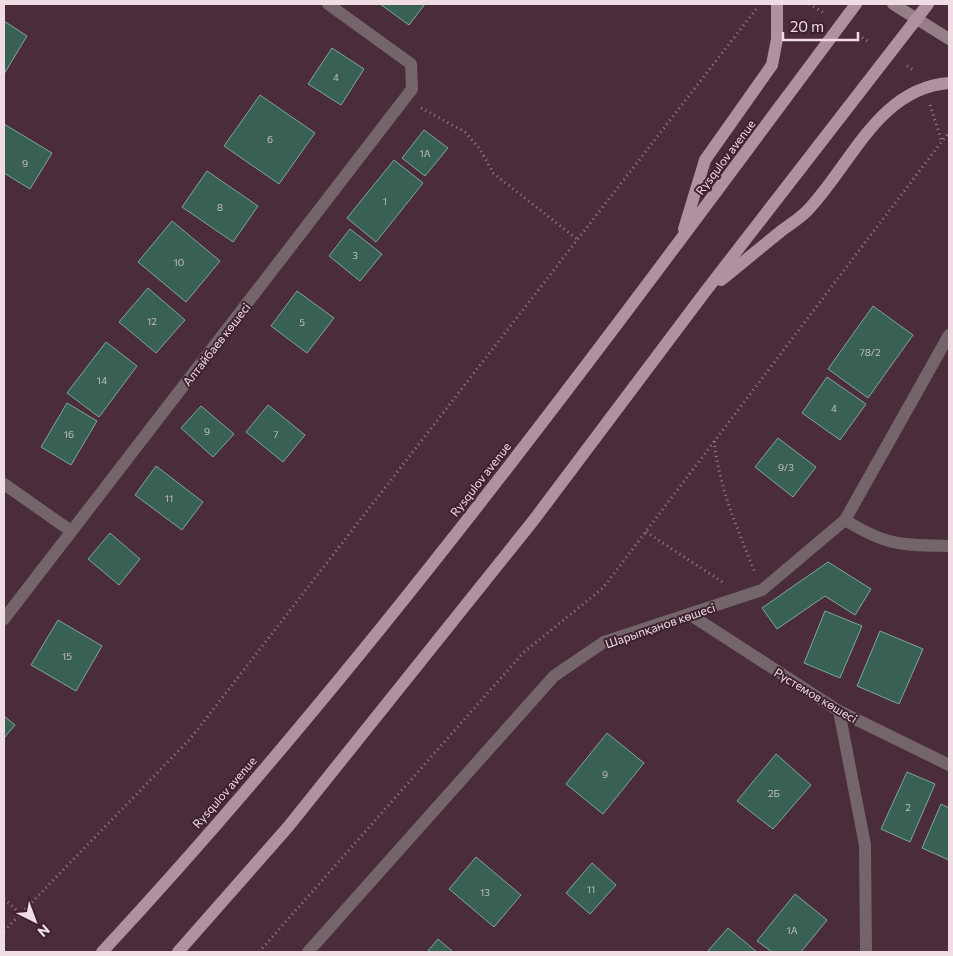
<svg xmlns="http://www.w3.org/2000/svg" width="953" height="956" viewBox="0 0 953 956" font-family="Commissioner,sans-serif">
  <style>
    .building { fill: #386055; stroke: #7da79b }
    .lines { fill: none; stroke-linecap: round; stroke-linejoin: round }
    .path { stroke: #987f8b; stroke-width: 3; stroke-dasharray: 1 4; stroke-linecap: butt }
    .minor { stroke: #74656b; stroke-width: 12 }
    .secondary { stroke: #967e89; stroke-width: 12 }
    .primary { stroke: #b0919f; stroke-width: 12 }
    .labels { text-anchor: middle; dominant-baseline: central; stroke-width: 4; stroke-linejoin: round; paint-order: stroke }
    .number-label { font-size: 10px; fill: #c2bdc1 }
    .street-label { font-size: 12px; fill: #f0dce5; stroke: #3f2230 }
  </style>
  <rect width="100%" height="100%" fill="#4a2c3a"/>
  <path class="building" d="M380 4H425L409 25Z
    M4 21 27 36 4 74Z
    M332 48 364 69 341 105 308 84Z
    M260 95 315 133 279 184 224 146Z
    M4 124 52 153 30 189 4 173Z
    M424 130 448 148 425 176 402 158Z
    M394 160 423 183 376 242 347 218Z
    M207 171 258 206 233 242 182 207Z
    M172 221 220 261 186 302 138 262Z
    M350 229 382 254 360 281 329 256Z
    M148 288 185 320 156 353 119 322Z
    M297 291 334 318 307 353 271 326Z
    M873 306 913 335 868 398 828 369Z
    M106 342 137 366 99 417 67 393Z
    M827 377 866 404 840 440 802 413Z
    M67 403 97 421 71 465 41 447Z
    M268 405 305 435 283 462 246 432Z
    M201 406 234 434 213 457 181 428Z
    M778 438 816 467 793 497 755 467Z
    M156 466 203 502 182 530 135 495Z
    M110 533 140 559 119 585 88 559Z
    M828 562 871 589 855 615 825 596 777 629 762 608Z
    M825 611 862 626 840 678 804 663Z
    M58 620 102 646 76 691 31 665Z
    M880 631 923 649 899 704 857 686Z
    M4 716 15 725 4 738Z
    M607 733 644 763 603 814 566 784Z
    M776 754 811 785 773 829 737 801Z
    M907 772 935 784 910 842 881 829Z
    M941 804 949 808V860L922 848Z
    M476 857 521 895 494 927 449 889Z
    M592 863 616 885 590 914 566 893Z
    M795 894 827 920 801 952H772L757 941Z
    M728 928 757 952H707Z
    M438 939 453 952H427Z"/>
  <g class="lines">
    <path class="path" d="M809 4 824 13
      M858 35 869 42
      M907 66 915 71
      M930 105 942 142
      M421 108 465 132 480 149 493 173 577 239
      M714 441C720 491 737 527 755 573
      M646 532 724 583
      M4 899 20 913
      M4 931 191 738 757 8
      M259 952 523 653 603 588 949 132"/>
    <path class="minor" d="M4 484 71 531
      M845 520C887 546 901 545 949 546
      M689 614 839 711 949 765
      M4 619 412 89 411 64 328 4
      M839 711 865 845 866 952
      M308 952 554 676 604 642 762 590 845 520 949 335"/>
    <path class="secondary" d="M893 4 949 39"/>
    <path class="primary" d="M684 229 705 160 772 65 777 39V4
      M721 280C741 264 760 248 780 232 789 225 799 219 807 211 850 167 878 88 949 83
      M102 952C377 656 615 327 856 4
      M178 952 288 827 533 521 705 292 928 4"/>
  </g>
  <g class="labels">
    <g class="number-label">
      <text x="336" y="77">4</text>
      <text x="270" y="139">6</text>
      <text x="425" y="153">1А</text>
      <text x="25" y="163">9</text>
      <text x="385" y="201">1</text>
      <text x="220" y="207">8</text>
      <text x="355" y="255">3</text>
      <text x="179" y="262">10</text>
      <text x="152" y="321">12</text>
      <text x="302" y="322">5</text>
      <text x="870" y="352">78/2</text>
      <text x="102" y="380">14</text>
      <text x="834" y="408">4</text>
      <text x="207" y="431">9</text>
      <text x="69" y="434">16</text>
      <text x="276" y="434">7</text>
      <text x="786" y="467">9/3</text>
      <text x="169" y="498">11</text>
      <text x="67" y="656">15</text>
      <text x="605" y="774">9</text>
      <text x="774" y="793">2Б</text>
      <text x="908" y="807">2</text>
      <text x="591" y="889">11</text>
      <text x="485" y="892">13</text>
      <text x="792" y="930">1А</text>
    </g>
    <g class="street-label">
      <text transform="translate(725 157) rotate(-53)">Rysqulov avenue</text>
      <text transform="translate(216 344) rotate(-52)">Алтайбаев көшесі</text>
      <text transform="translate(480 479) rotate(-52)">Rysqulov avenue</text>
      <text transform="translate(660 625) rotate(-19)">Шарыпқанов көшесі</text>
      <text transform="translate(816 695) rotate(31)">Рүстемов көшесі</text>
      <text transform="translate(224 792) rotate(-49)">Rysqulov avenue</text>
    </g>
  </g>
  <rect width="953" height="956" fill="none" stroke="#f0dce5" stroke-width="10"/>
  <g transform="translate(35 921) rotate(138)" stroke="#3f2230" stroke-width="4" paint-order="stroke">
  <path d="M0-4L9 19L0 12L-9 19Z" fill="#f0dce5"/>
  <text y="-8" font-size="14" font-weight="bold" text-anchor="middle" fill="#f0dce5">N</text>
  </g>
  <path d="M783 32v8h75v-8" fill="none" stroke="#f0dce5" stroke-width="2.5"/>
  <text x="790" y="32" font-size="15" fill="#f0dce5" stroke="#3f2230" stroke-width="4" paint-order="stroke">20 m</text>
</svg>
